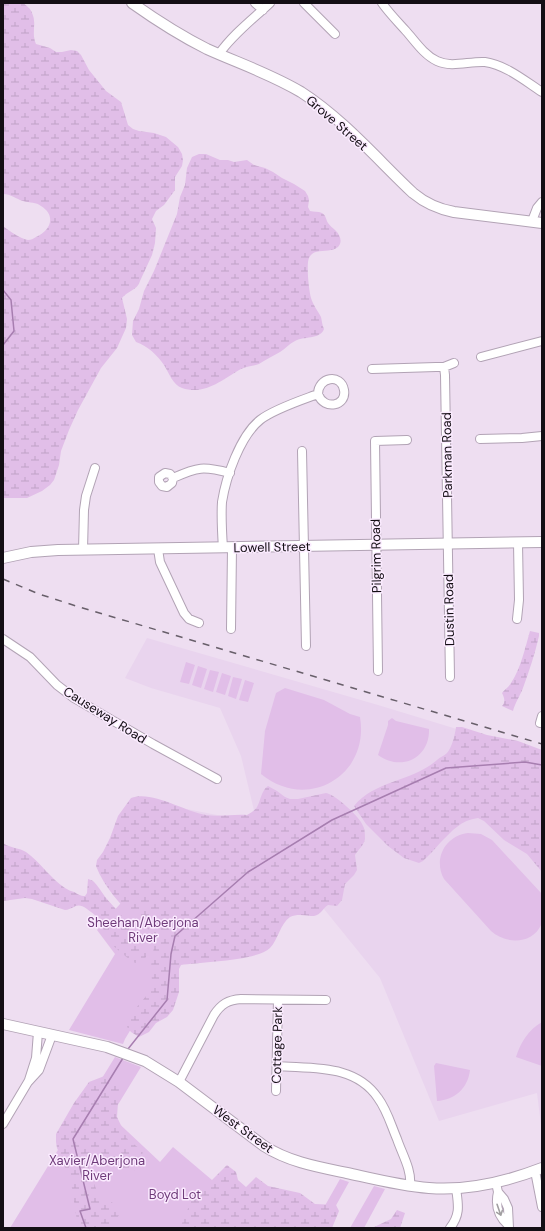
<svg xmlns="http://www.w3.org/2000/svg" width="545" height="1231" viewBox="0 0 545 1231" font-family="'DM Sans',sans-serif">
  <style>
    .built { fill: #e9d4ee }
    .green { fill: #e1bee8 }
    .wetland { fill: url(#wetland-marsh) }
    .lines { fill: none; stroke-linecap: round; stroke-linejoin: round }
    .stream { stroke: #a77eb0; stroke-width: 1.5 }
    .minor-casing { stroke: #b2a3b5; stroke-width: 10 }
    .major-casing { stroke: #b2a3b5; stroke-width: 12 }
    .minor { stroke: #fff; stroke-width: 8 }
    .major { stroke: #fff; stroke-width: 10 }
    .rail { stroke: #685f6a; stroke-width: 1.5; stroke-dasharray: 7 7; stroke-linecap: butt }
    .oneway { stroke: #a19fa1 }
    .labels { text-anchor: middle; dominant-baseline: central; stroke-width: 3; stroke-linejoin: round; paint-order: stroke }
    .street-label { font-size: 13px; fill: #130e14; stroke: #fbebff }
    .park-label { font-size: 13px; fill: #6f3b7a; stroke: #fbebff }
  </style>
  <defs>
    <pattern id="wetland-marsh" width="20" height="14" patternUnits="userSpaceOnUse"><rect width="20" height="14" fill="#e1bee8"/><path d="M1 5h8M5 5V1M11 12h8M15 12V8" fill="none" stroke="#c0a2c6"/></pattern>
  </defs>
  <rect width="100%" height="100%" fill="#eedef1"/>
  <path class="built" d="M147 638 378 705 542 755V1133L537 1093 439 1121 380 978 311 893 146 801 257 823 241 756 220 708 151 688 125 678Z"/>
  <path class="green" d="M186 662 195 665 189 684 180 682Z
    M198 666 207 669 201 688 192 685Z
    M210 670 219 672 213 692 204 689Z
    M222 673 231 676 225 695 216 692Z
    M233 677 242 679 236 699 228 696Z
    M245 680 254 683 248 702 239 700Z
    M285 688 324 700 350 714 360 717C370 776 307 812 261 774L265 731 276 693Z
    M392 718 396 721 429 729C430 758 401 772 378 755L388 725V721Z
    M468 833 481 834 492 840 542 894C542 902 544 918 541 925 532 945 505 944 491 931L444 879C433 859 445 836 468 833Z
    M165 853 158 984 125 1039 123 1044 69 1030 115 954 97 930Z
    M542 1022V1066L516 1057C521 1042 528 1030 542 1022Z
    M115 1057 141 1067 111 1116 160 1162 173 1147 212 1180 314 1225 340 1179 349 1182 324 1227 337 1228H10Z
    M436 1063 470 1070C468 1088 455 1100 437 1101L434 1066Z
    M374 1186 385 1189 364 1228H350Z"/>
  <path class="wetland" d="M3 3H23C27 6 31 9 32 13 37 23 31 34 36 44L50 48 56 52H62L71 50 77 51 81 55 89 70 106 91 121 102 128 125 133 129 139 131 154 133 166 137 178 147 182 154 183 160 182 166 175 177V190L164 205 156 211 152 219 156 228 155 243 152 255 140 281C138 290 127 291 122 298L127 319 126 328 117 348 101 368 78 410 69 430 61 451 59 465 54 480 50 485 42 491 27 498H3V226C8 230 21 239 28 240 31 240 33 239 36 237 50 231 57 216 41 206 36 202 30 203 23 201 16 199 11 194 3 194Z
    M199 154H206L220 160H228L234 162 247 160 254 165 265 168 273 172 282 178 294 184 305 191 308 196 309 200 308 207 310 211C314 212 318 211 322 213 326 215 326 220 328 223 330 226 333 228 335 230 343 237 343 248 331 250 323 252 313 249 309 258 306 264 309 291 311 298 313 305 318 311 321 317 322 321 322 325 324 329 320 340 303 336 295 341 289 344 285 349 280 352 273 356 265 360 259 364 254 366 247 366 241 369 223 379 205 396 182 388 173 385 169 373 164 365 157 355 148 346 136 342L132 335 133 321 139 309 144 291 154 271 177 214 180 197 185 185 187 168 192 157Z
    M530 631 539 633V636C535 654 529 671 523 688 520 696 515 703 513 711L502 706C506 702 504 697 502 693 505 689 509 687 511 683 521 668 525 648 530 631Z
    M456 727H462L487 735 518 741 542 750V872L527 854 504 840 484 821 478 818C461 820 452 831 441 842 435 849 429 855 423 861L419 863 404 858 388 846 366 824 354 806C375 780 412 782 437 760 440 757 444 756 447 753 452 747 455 735 456 727Z
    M268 786 277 791 285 797 290 799H298L326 793C335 794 361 818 363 826 365 829 365 836 365 839 364 845 358 850 355 855L357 870 354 875 345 884 342 900 337 906 328 905C323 908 321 915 314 916 307 916 298 913 290 917 280 924 278 940 270 948 257 961 200 962 181 965L179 969V992L173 1010 167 1017 156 1023 149 1032 139 1037 131 1032 127 1027C128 1020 133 1013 136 1008 143 999 151 993 152 982 152 978 151 973 151 969 151 959 156 946 153 936 150 927 141 926 136 920 120 904 104 887 96 866L97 860 103 852 110 838 118 816 131 798C152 790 183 811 206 815 220 817 233 814 247 815 250 813 255 811 257 807 261 800 261 791 268 786Z
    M3 843C10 848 20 848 26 852 41 863 50 878 65 888 68 890 71 891 74 892 78 894 80 896 85 896L87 893 88 879C90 880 92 880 93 881 96 883 103 894 106 898 118 912 131 925 142 940 148 948 150 962 136 963 132 963 114 946 110 943 108 940 105 935 104 932 103 928 103 924 100 921 97 916 91 912 87 909 76 901 75 909 65 910L32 899 25 898 3 901Z
    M107 1075 115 1080 119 1088 117 1117 128 1140 143 1151 139 1169 127 1172 97 1160 93 1167 92 1178 98 1194 118 1206 119 1215 112 1228H78L72 1188 64 1164 57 1148 56 1142V1134L74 1103 89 1082Z
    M227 1165 236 1172 238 1180 246 1187 256 1177 268 1186 300 1193 315 1204 336 1205 339 1211 332 1228H180L191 1201Z
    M397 1210 405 1213 400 1228H372L391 1219Z"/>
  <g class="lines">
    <path class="stream" d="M3 290 11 300 14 331 3 345
      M128 1049 167 1000 171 954 175 936 248 872 332 820 446 768 525 762 542 765
      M86 1228 80 1211 90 1209 73 1139 123 1058"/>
    <defs>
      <path id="minor" d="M255 3 263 10
        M304 3 335 34
        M382 3C389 13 398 22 406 31 415 41 424 55 437 61 452 68 469 61 485 62 506 65 525 81 542 92
        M219 54C233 34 253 19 270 3
        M532 221 537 208 542 202
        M481 357 542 341
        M444 367 445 375 450 677
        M372 369 436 367H444L454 363
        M480 439 522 438 542 436
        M302 451 306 646
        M173 478 172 483 167 487 162 486 159 482V477L165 473 170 474 173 478C198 467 203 466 230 473
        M223 548C222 533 221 517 222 502 226 477 240 436 260 420 274 409 302 400 318 394 324 411 347 406 344 390 341 373 318 377 318 394
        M158 549 160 562 184 613 189 619 199 623
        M83 550 84 510 86 496 95 468
        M517 619 519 600 518 543
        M231 629 232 548
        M3 639 30 657 57 685 74 698 153 744 217 779
        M378 671 375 441 407 440
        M540 723 542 716
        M277 1066C313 1069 355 1064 378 1098 387 1110 391 1125 397 1139 402 1154 412 1170 410 1186
        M29 1080 36 1058 38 1032
        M179 1082 214 1015C221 1004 228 1000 241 999L326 1000
        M276 1091 278 1000
        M3 1124 28 1082 39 1070 52 1035
        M535 1171 542 1207
        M496 1183 498 1192 504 1199 508 1208 509 1228
        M498 1192C495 1205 498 1216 508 1225
        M450 1228C461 1214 458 1204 456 1188"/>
      <path id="major" d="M132 3C156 20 181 36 207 49 238 63 271 74 301 92 343 119 377 159 413 193 425 203 438 209 454 212L542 223
        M3 558 31 552 58 550 542 542
        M3 1024 107 1047 145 1061 179 1082 264 1146C289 1162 318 1167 347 1173 374 1179 401 1186 429 1188 467 1191 506 1182 542 1168"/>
    </defs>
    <use href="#minor" class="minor-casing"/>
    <use href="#major" class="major-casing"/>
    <use href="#minor" class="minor"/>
    <use href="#major" class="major"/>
    <path class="rail" d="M3 579 39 594 76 606 542 744"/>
  </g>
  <defs><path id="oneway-shaft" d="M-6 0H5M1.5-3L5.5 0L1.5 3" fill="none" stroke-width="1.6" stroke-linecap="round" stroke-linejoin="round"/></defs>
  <use class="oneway" href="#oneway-shaft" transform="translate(499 1210) rotate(71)"/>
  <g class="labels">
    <g class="street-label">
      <text transform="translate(337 123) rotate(41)">Grove Street</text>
      <text transform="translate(447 455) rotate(-91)">Parkman Road</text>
      <text transform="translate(272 547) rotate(-1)">Lowell Street</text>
      <text transform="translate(376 556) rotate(-91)">Pilgrim Road</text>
      <text transform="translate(449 610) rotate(-91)">Dustin Road</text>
      <text transform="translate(105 715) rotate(32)">Causeway Road</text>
      <text transform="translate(277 1045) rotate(-89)">Cottage Park</text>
      <text transform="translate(243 1129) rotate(36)">West Street</text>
    </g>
    <g class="park-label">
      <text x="143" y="922">Sheehan/Aberjona<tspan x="143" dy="15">River</tspan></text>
      <text x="97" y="1160">Xavier/Aberjona<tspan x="97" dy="15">River</tspan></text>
      <text x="175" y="1194">Boyd Lot</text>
    </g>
  </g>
  <rect width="545" height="1231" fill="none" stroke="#130e14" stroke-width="8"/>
</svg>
